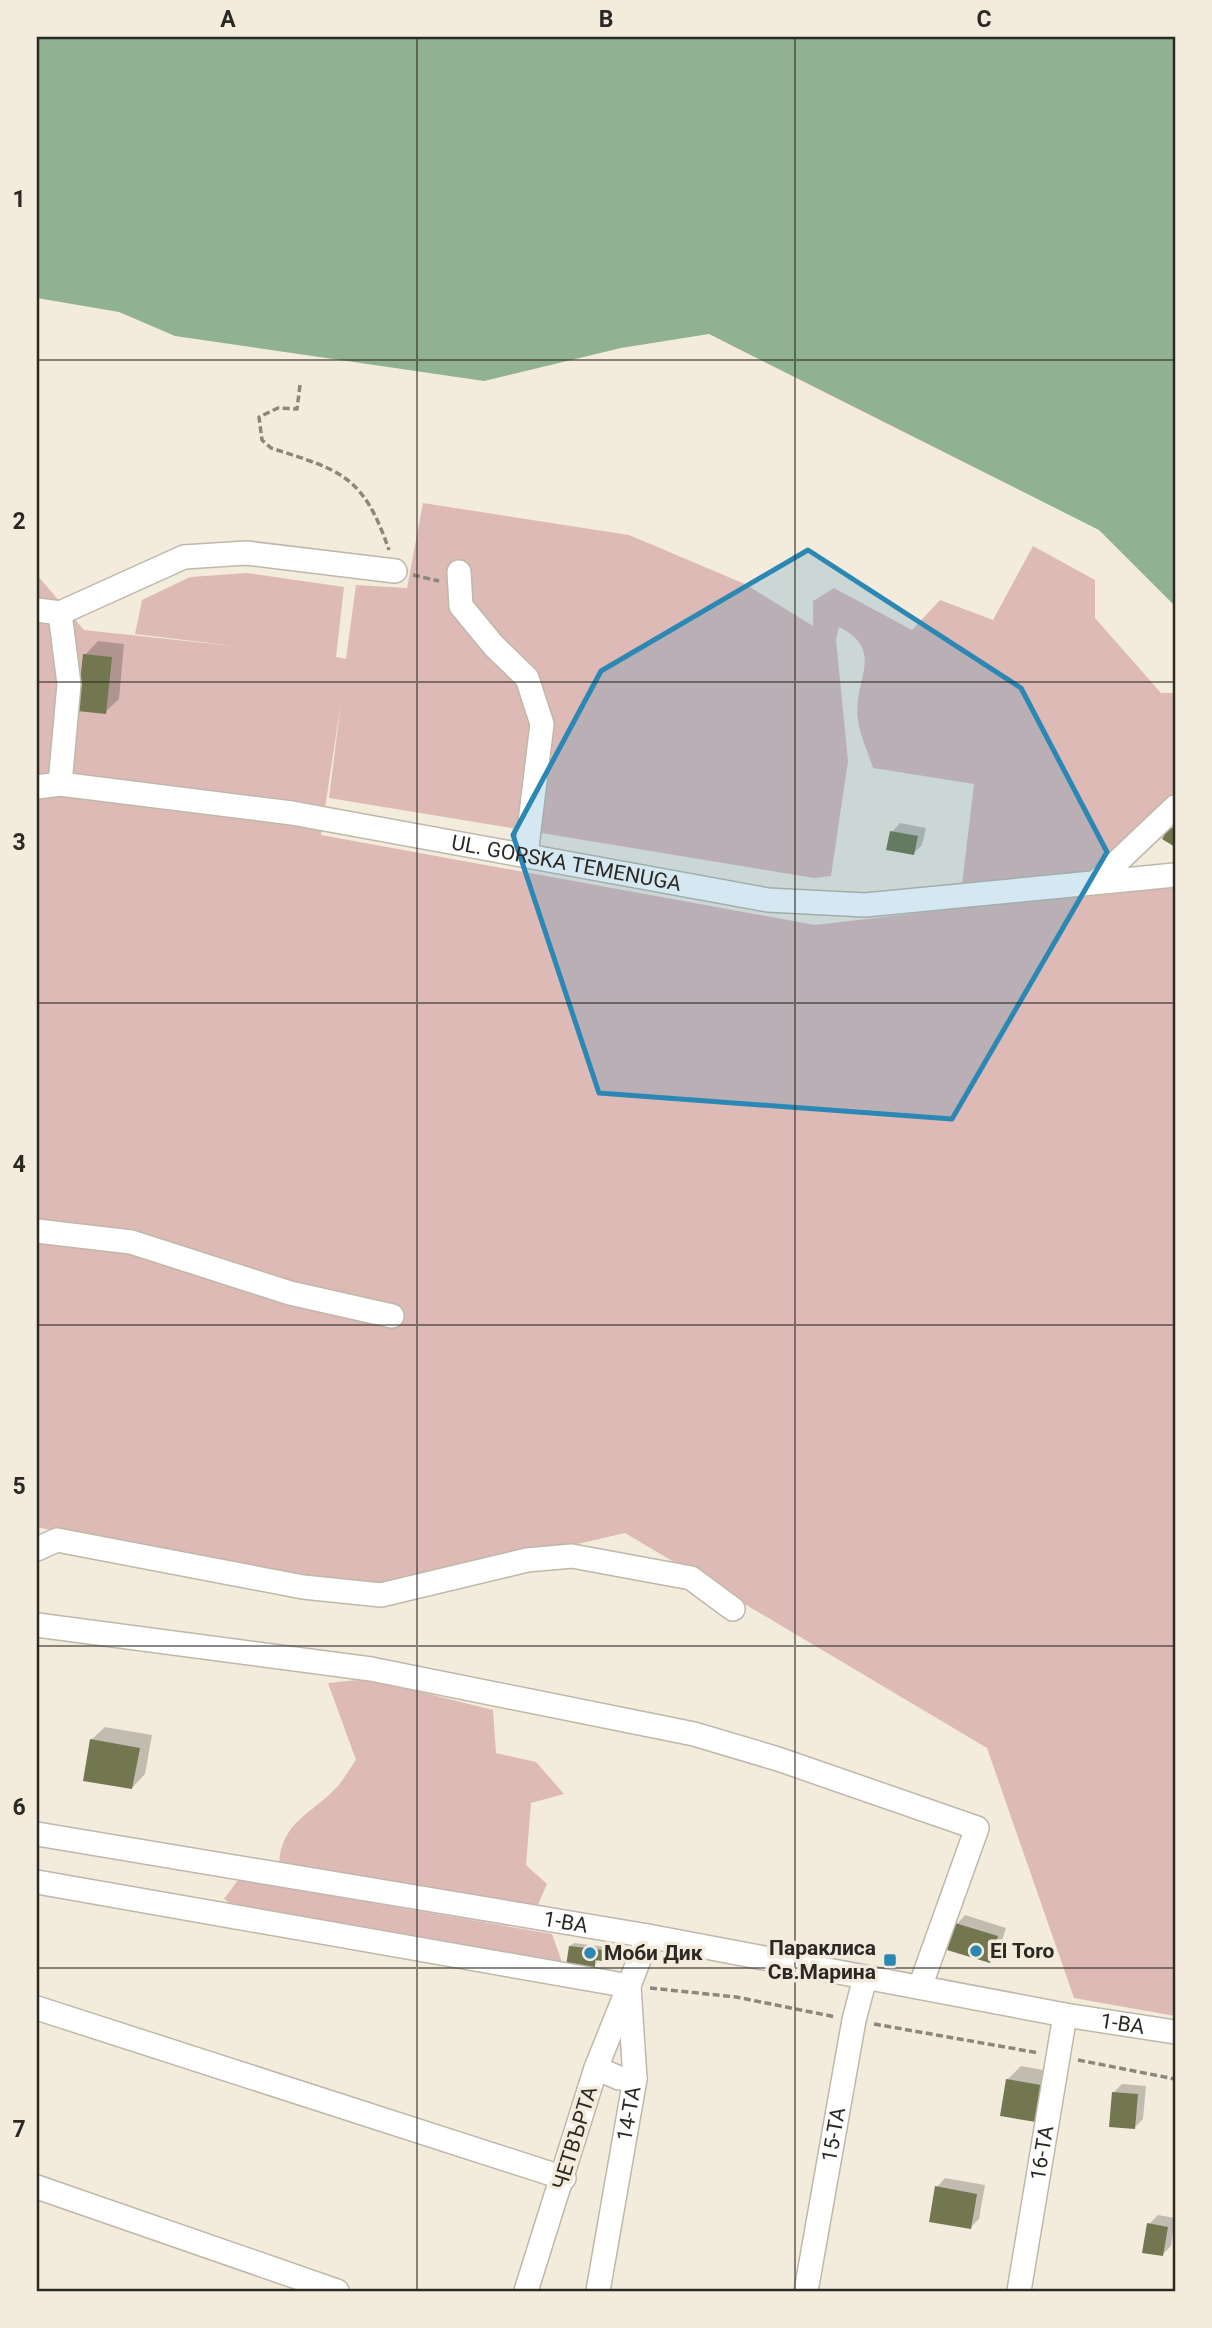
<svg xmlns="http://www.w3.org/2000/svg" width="1212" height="2328" viewBox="0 0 1212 2328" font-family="Roboto,sans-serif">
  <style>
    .green { fill: #ddbab6 }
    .water { fill: #91b291 }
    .shadow { fill: #0003 }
    .building { fill: #72774f }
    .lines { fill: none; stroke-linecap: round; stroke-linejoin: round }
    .minor-casing { stroke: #bfb8aa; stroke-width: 26 }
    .path { stroke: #8c877d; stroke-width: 3.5; stroke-dasharray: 7 3.5; stroke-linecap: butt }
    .minor { stroke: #fff; stroke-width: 23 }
    .marked { fill: #2b88b4; fill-opacity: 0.2; stroke: #2b88b4; stroke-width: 5; stroke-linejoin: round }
    .grid { fill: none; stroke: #2c2924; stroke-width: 2; stroke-opacity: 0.55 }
    .poi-dot { fill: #2b88b4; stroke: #f3ecdd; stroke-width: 2.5 }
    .labels { text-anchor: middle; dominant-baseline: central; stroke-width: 7; stroke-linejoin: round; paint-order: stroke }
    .street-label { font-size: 21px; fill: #2c2924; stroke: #f3ecdd }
    .poi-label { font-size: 21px; font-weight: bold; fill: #2c2924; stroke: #f3ecdd; text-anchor: start }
    .neatline { fill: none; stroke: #2c2924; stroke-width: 2.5 }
    .grid-label { font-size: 23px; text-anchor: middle; font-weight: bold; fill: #2c2924 }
  </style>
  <rect width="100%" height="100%" fill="#f3ecdd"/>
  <path class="green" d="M423 503 629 535 745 584 813 626V601L834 588 912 630 940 600 993 620 1033 546 1095 580V618L1161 693H1175V796L1138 826 1091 872 962 884 974 784 873 768C868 752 860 736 858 720 852 681 887 651 839 627L836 640 848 761 831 876 814 878 329 798 341 702 321 835 815 925 1175 883V2016L1074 1998 987 1748 625 1533 378 1590 225 1567 37 1527V575L84 630 242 647 135 634 142 600 190 577 247 573 344 587 336 657 346 659 356 585 407 588Z
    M368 1679 493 1710 496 1753 536 1762 564 1794 531 1803 526 1865 547 1884 537 1907 279 1863C282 1821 312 1814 337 1787 344 1779 350 1768 356 1760L328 1683Z
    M238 1880 552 1934 563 1965 236 1908 224 1899Z"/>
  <path class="water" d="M37 37H1175V606L1099 530 709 334 621 348 484 381 175 336 119 312 37 298Z"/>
  <path class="shadow" d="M98 641 124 644 119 699 105 712 85 655Z
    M900 823 926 828 922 845 914 853 892 832Z
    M105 1727 152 1735 145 1774 132 1788 91 1740Z
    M965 1915 1006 1928 998 1953 989 1961 957 1924Z
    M574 1943 606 1947 605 1956 598 1959 594 1968 570 1946Z
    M1021 2066 1060 2073 1054 2108 1007 2080Z
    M1122 2084 1146 2086 1143 2119 1134 2128 1114 2092Z
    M945 2178 985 2185 979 2219 971 2227 937 2187Z
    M1158 2215 1175 2218 1171 2246 1163 2254 1149 2224Z"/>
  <path class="building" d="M83 654 112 657 106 714 77 711Z
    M1170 826 1175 830V847L1162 839Z
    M890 831 918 836 914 855 886 850Z
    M90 1739 140 1748 132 1789 83 1781Z
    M955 1923 998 1936 990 1963 947 1950Z
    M569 1946 603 1950 602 1961 595 1960V1969L566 1966Z
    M1006 2079 1047 2086 1042 2123 1000 2116Z
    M1112 2092 1138 2094 1135 2129 1109 2127Z
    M935 2186 977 2194 971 2229 929 2222Z
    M1147 2223 1168 2227 1163 2256 1142 2253Z"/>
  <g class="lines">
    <defs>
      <g id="minor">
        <path d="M459 572 461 606 494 646 527 678 542 724 526 855"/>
        <path d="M37 610 60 613 184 557 246 553 395 571"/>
        <path d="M60 784 69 684 60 613"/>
        <path id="s1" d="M37 787 60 784 292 813 768 900 865 905 1175 875"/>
        <path d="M1097 881 1175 807"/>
        <path d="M37 1231 131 1242 290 1293 392 1316"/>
        <path d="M37 1549 57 1540 303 1587 381 1595 527 1560 572 1556 691 1578 733 1609"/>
        <path d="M37 1625 371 1669 694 1734 778 1759 977 1828 920 1987"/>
        <path id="s2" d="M37 1834 648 1936 1065 2015 1175 2032"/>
        <path d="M37 1882 629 1986 596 2068 526 2291"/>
        <path d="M37 2008 564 2178"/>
        <path d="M596 2068 619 2078 635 2079"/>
        <path d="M37 2187 337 2291"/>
        <path id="s3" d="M598 2291 635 2079 629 1986 648 1936"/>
        <path id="s4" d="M806 2291 854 2020 865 1978"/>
        <path id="s5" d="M1019 2291 1065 2015"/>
      </g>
    </defs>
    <use href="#minor" class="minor-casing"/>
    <path class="path" d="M300 385 297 409 278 408 259 417 262 440 271 448C342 471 363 475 389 550
      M413 575 439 581
      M650 1988 736 1997 836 2017
      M874 2024 1039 2053
      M1078 2060 1175 2079"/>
    <use href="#minor" class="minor"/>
  </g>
  <path class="marked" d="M808 550 1021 688 1107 852 952 1119 599 1093 513 835 601 671Z"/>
  <path class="grid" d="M417 37V2291M795 37V2291M37 360H1175M37 682H1175M37 1003H1175M37 1325H1175M37 1646H1175M37 1968H1175"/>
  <g class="poi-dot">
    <circle cx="976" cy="1951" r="7"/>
    <circle cx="590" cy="1953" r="7"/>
    <rect x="883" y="1953" width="14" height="14" rx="3.5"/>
  </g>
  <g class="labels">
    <g class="street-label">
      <text stroke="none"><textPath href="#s1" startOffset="536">UL. GORSKA TEMENUGA</textPath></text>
      <text stroke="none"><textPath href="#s2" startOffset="536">1-ВА</textPath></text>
      <text stroke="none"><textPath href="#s2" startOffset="1102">1-ВА</textPath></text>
      <text stroke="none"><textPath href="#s3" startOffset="180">14-ТА</textPath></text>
      <text stroke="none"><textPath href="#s4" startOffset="159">15-ТА</textPath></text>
      <text transform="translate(575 2138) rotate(-73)">ЧЕТВЪРТА</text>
      <text stroke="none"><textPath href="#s5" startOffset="140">16-ТА</textPath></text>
    </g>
    <g class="poi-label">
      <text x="876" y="1948" text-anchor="end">Параклиса<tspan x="876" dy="24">Св.Марина</tspan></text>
      <text x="990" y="1951">El Toro</text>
      <text x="604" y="1953">Моби Дик</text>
    </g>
  </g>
  <rect width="1212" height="2328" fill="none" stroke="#f3ecdd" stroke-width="77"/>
  <rect x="38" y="38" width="1136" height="2252" class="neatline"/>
  <g class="grid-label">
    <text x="228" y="27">A</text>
    <text x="606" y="27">B</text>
    <text x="984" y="27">C</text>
    <text x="19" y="207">1</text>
    <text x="19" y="529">2</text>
    <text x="19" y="850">3</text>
    <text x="19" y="1172">4</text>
    <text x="19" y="1494">5</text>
    <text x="19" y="1815">6</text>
    <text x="19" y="2137">7</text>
  </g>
</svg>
